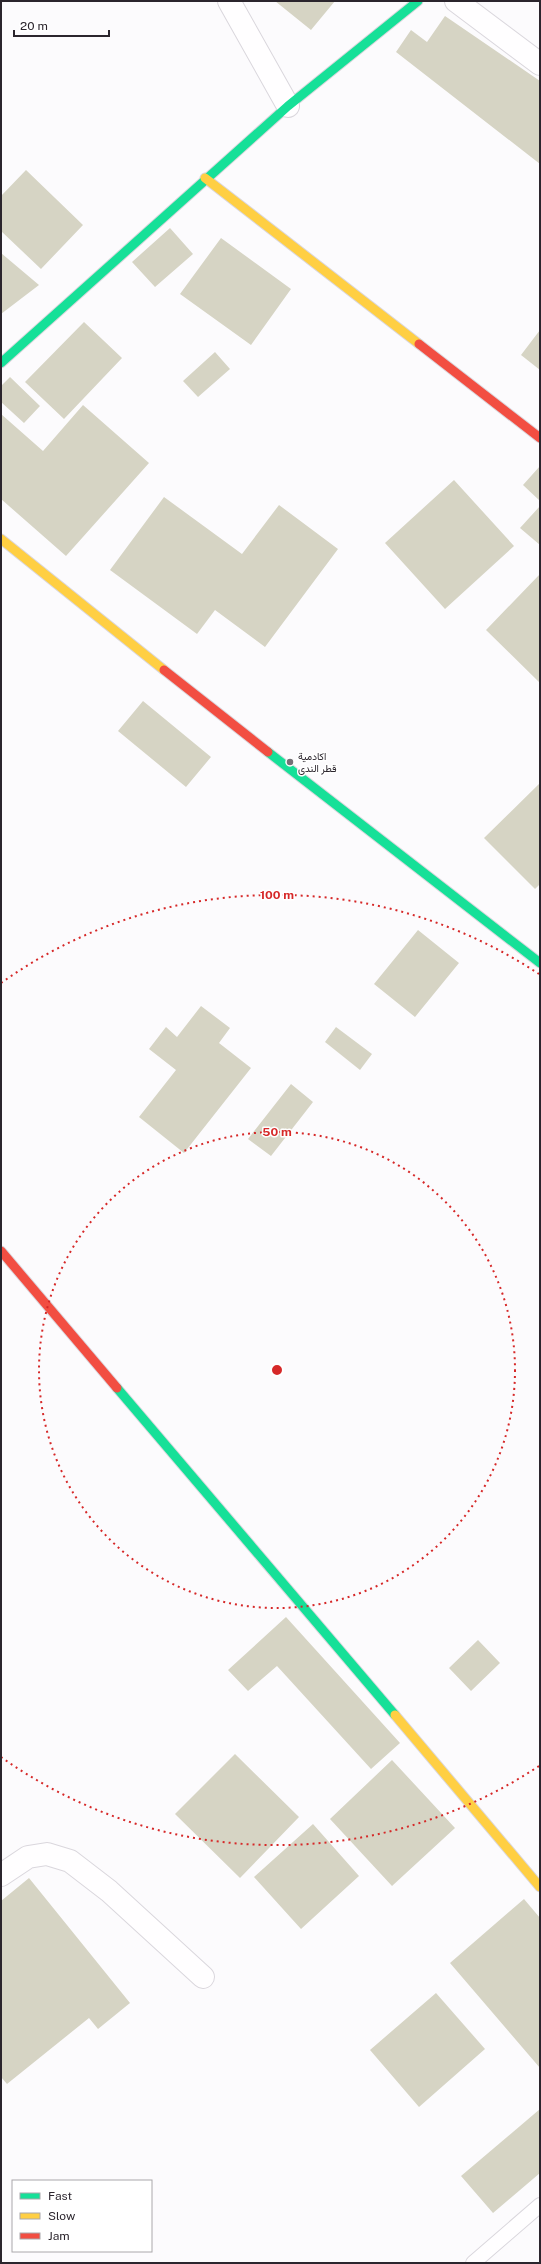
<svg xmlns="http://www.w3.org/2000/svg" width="541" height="2264" viewBox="0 0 541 2264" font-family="'Public Sans',Vazirmatn,sans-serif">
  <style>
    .building { fill: #d6d4c4 }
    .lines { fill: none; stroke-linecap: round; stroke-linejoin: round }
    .lane-casing { stroke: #dad7dd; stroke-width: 16 }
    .street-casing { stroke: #dad7dd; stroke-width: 24 }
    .fast-casing { stroke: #dad7dd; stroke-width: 11 }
    .slow-casing { stroke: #dad7dd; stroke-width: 11 }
    .jam-casing { stroke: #dad7dd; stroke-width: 11 }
    .lane { stroke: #fffeff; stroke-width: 14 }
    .street { stroke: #fffeff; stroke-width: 22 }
    .fast { stroke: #16e098; stroke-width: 9 }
    .slow { stroke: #ffcf43; stroke-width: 9 }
    .jam { stroke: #f24e42; stroke-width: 9 }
    .ring { fill: none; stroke: #d62828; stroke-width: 2; stroke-dasharray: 2 4 }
    .poi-dot { fill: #747076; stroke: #fff; stroke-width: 1.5 }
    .labels { text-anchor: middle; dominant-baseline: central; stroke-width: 3; stroke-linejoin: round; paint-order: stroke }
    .poi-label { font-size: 10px; fill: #2b252d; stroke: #fff; text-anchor: start }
    .centre { fill: #d62828; stroke: #fff; stroke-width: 2 }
    .ring-label { font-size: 12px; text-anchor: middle; font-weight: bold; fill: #d62828; stroke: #fff; stroke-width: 3; stroke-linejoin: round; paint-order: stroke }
  </style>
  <rect width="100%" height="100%" fill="#fcfbfd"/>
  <path class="building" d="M275 1H335L311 30Z
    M445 16 540 81V164L396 52 411 30 427 42Z
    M26 170 83 225 41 269 1 231V196Z
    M170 228 193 254 155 287 132 262Z
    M221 238 291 289 251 345 180 294Z
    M1 253 39 285 1 314Z
    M84 322 122 358 64 419 25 382Z
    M540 330V370L521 355Z
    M215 352 230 369 198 397 183 381Z
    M10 377 40 406 24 423 1 402V386Z
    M83 405 149 463 66 556 1 499V414L43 451Z
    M540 466V501L523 485Z
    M454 480 514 546 445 609 385 543Z
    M164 497 242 554 279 505 338 549 265 647 215 610 197 634 110 570Z
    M540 506V545L520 528Z
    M540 574V683L486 630Z
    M143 701 211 757 186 787 118 731Z
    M540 783V884L535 889 484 838Z
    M418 930 459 963 415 1017 374 984Z
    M201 1006 230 1028 219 1043 251 1068 184 1153 139 1117 176 1070 149 1049 166 1027 177 1037Z
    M336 1027 372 1054 360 1070 325 1042Z
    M291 1084 313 1102 271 1156 248 1139Z
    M286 1617 400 1743 371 1769 277 1666 248 1691 228 1670Z
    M478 1640 500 1663 471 1691 449 1668Z
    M235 1754 299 1817 240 1878 175 1814Z
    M392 1760 455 1828 392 1886 330 1819Z
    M313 1824 359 1876 301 1929 254 1877Z
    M29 1878 130 2003 98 2029 89 2018 7 2084 1 2077V1901Z
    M524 1899 540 1918V2068L450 1963Z
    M436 1993 485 2049 419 2107 370 2050Z
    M540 2109V2173L493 2213 461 2176Z"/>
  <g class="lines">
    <defs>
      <path id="lane" d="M473 2263 540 2205"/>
      <path id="street" d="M229 1 288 106
        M456 1 540 64
        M1 1875 28 1857 47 1854 70 1861 109 1891 203 1977"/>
      <path id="fast" d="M1 363 288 106 418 1
        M268 752 540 963
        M117 1388 395 1715"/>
      <path id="slow" d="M205 178 419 344
        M1 539 164 670
        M395 1715 540 1887"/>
      <path id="jam" d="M419 344 540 438
        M164 670 268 752
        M1 1251 117 1388"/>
    </defs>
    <use href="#lane" class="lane-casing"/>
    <use href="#street" class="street-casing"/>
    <use href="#fast" class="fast-casing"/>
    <use href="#slow" class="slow-casing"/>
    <use href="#jam" class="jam-casing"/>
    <use href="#lane" class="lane"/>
    <use href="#street" class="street"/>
    <use href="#fast" class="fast"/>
    <use href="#slow" class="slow"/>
    <use href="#jam" class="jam"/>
  </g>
  <g class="ring">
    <circle cx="277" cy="1370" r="238"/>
    <path d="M539 1766A475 475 0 0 1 1 1757M1 983A475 475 0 0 1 539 974"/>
  </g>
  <circle class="poi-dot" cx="290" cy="762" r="4"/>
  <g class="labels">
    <g class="poi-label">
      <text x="298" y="756">اكادمية<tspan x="298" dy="12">قطر الندى</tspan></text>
    </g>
  </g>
  <circle cx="277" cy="1370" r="6" class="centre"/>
  <g class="ring-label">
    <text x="277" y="899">100 m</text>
    <text x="277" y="1136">50 m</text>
  </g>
  <rect width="541" height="2264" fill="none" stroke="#2b252d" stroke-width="4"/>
  <rect x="12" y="2180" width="140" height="72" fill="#ffffff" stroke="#aaa8ab"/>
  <rect x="20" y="2193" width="20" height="6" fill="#16e098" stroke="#aaa8ab"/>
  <text x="48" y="2200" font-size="12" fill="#2b252d">Fast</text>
  <rect x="20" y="2213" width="20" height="6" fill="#ffcf43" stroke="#aaa8ab"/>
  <text x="48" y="2220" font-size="12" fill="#2b252d">Slow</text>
  <rect x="20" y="2233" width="20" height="6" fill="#f24e42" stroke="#aaa8ab"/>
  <text x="48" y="2240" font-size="12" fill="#2b252d">Jam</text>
  <path d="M14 30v6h95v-6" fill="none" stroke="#2b252d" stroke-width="2"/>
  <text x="20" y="30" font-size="12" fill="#2b252d" stroke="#ffffff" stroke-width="3" paint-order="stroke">20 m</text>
</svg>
